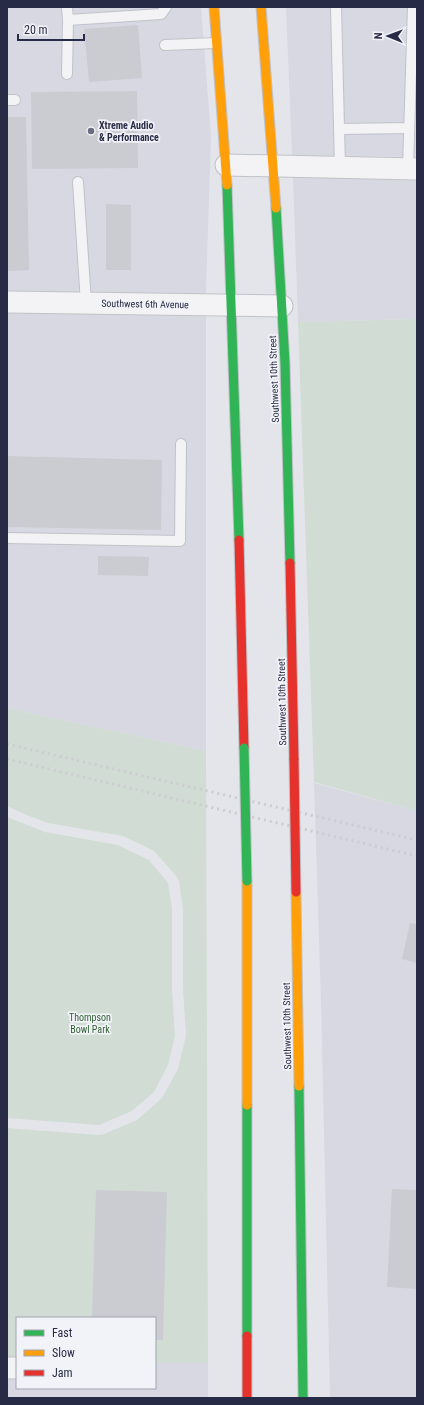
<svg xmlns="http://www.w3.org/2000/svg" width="424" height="1405" viewBox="0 0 424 1405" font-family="'Roboto Condensed',sans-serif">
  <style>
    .built { fill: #d7d8e2 }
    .green { fill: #d1ddd4 }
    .building { fill: #cbccd2 }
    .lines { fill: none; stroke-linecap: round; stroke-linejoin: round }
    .lane-casing { stroke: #c1c2c8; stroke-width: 12 }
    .street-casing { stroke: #c1c2c8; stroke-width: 23 }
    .fast-casing { stroke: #c0c1c8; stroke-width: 11 }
    .slow-casing { stroke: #c0c1c8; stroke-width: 11 }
    .jam-casing { stroke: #c0c1c8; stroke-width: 11 }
    .lane { stroke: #f3f3f6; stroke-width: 10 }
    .street { stroke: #f3f3f6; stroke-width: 21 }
    .fast { stroke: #30b455; stroke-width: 9 }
    .slow { stroke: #ff9f0a; stroke-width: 9 }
    .jam { stroke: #e5322d; stroke-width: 9 }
    .rail { stroke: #cccdd1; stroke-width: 3; stroke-dasharray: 2 4; stroke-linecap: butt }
    .fast-bridge-casing { stroke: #c0c1c8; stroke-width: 11; stroke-linecap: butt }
    .jam-bridge-casing { stroke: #c0c1c8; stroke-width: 11; stroke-linecap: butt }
    .fast-bridge { stroke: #30b455; stroke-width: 9 }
    .jam-bridge { stroke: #e5322d; stroke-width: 9 }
    .poi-dot { fill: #6a6c7f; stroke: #f2f3f8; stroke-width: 1.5 }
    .labels { text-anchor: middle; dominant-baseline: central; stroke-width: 3.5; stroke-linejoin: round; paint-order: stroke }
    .poi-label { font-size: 10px; font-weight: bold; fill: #282b45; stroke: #f2f3f8; text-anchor: start }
    .street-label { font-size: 10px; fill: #282b45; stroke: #f2f3f8 }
    .park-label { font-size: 10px; fill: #336336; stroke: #f2f3f8 }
  </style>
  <rect width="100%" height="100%" fill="#e4e5ea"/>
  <path class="built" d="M7 7H201L211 136 206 294 7 291Z
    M286 7H417V157L292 155Z
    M293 177 417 180V319L298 322Z
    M7 313 206 316V751L7 708Z
    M314 783 417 811V1398H330L321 1001Z
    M155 1363H208V1398H7V1379H17V1388H155Z"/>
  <path class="green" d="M417 319V811L314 782 298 322Z
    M7 708 206 751 208 1363H155V1318H17V1357H7V1128L99 1135 104 1134 137 1120 162 1098 178 1069 186 1035 183 990V909L179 881 177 877 154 851 123 836 48 823 24 814 7 806Z
    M7 817 45 832 118 845 149 860 168 883 172 909V990L175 1036 168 1065 154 1092 132 1111 99 1125 7 1118Z"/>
  <path class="building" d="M138 25 142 78 89 82 84 29Z
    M137 91 138 168 32 169 31 92Z
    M7 117H26L29 270 7 271Z
    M106 204 131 205V270H106Z
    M7 456 162 460 161 530 7 527Z
    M98 556 149 557 148 576 98 575Z
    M410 923 417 924V963L402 959Z
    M392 1189 417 1190V1289L387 1287Z
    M96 1190 167 1192 163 1340H155V1318H92Z"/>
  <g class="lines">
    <defs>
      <path id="lane" d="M67 7 68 20 161 14 166 7
        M336 7 340 167
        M165 45 216 43
        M67 74 68 20
        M7 100H15
        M339 129 409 128
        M408 168 413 7
        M78 182 86 303
        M7 538 180 541 181 444"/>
      <path id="street" d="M226 165 417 169
        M7 302 282 306
        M7 1368H17"/>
      <path id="fast" d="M227 185 239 540
        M276 208 285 363 290 563
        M299 1086 303 1398
        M247 1105V1336"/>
      <path id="slow" d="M214 7 227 185
        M261 7 276 208
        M247 881V1105
        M296 892 299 1086"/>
      <path id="jam" d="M239 540 244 748
        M290 563 294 760
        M247 1336V1398"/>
    </defs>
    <use href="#lane" class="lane-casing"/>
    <use href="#street" class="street-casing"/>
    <use href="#fast" class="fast-casing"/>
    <use href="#slow" class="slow-casing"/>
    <use href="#jam" class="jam-casing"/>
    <use href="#lane" class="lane"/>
    <use href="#street" class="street"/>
    <use href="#fast" class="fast"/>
    <use href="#slow" class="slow"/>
    <use href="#jam" class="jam"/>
    <path class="rail" d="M7 744 417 840
      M7 759 417 856"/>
    <defs>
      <path id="fast-bridge" d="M244 748 247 881"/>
      <path id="jam-bridge" d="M294 760 296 892"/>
    </defs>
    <use href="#fast-bridge" class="fast-bridge-casing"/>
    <use href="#jam-bridge" class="jam-bridge-casing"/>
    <use href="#fast-bridge" class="fast-bridge"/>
    <use href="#jam-bridge" class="jam-bridge"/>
  </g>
  <circle class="poi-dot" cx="91" cy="131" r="4"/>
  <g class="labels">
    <g class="poi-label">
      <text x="99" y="125">Xtreme Audio<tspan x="99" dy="12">&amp; Performance</tspan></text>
    </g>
    <g class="street-label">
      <text transform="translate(145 304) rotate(1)">Southwest 6th Avenue</text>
      <text transform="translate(274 379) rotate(-92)">Southwest 10th Street</text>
      <text transform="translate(282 702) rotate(-91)">Southwest 10th Street</text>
      <text transform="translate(287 1026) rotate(-91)">Southwest 10th Street</text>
    </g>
    <g class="park-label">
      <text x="90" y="1017">Thompson<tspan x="90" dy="12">Bowl Park</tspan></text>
    </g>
  </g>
  <rect width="424" height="1405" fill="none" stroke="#282b45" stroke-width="16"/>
  <rect x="16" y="1317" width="140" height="72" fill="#f2f3f8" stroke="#a1a3b0"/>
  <rect x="24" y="1330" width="20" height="6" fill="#30b455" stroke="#a1a3b0"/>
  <text x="52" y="1337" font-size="12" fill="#282b45">Fast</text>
  <rect x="24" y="1350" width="20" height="6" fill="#ff9f0a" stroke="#a1a3b0"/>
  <text x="52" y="1357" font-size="12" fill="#282b45">Slow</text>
  <rect x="24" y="1370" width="20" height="6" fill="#e5322d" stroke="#a1a3b0"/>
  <text x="52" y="1377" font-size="12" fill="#282b45">Jam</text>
  <g transform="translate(388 36) rotate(271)" stroke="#f2f3f8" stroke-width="3" paint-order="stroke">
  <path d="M0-3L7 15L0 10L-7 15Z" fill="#282b45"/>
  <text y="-6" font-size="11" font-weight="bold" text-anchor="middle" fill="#282b45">N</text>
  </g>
  <path d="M18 34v6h66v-6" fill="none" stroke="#282b45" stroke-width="2"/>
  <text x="24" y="34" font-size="12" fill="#282b45" stroke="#f2f3f8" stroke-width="3" paint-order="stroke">20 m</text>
</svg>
